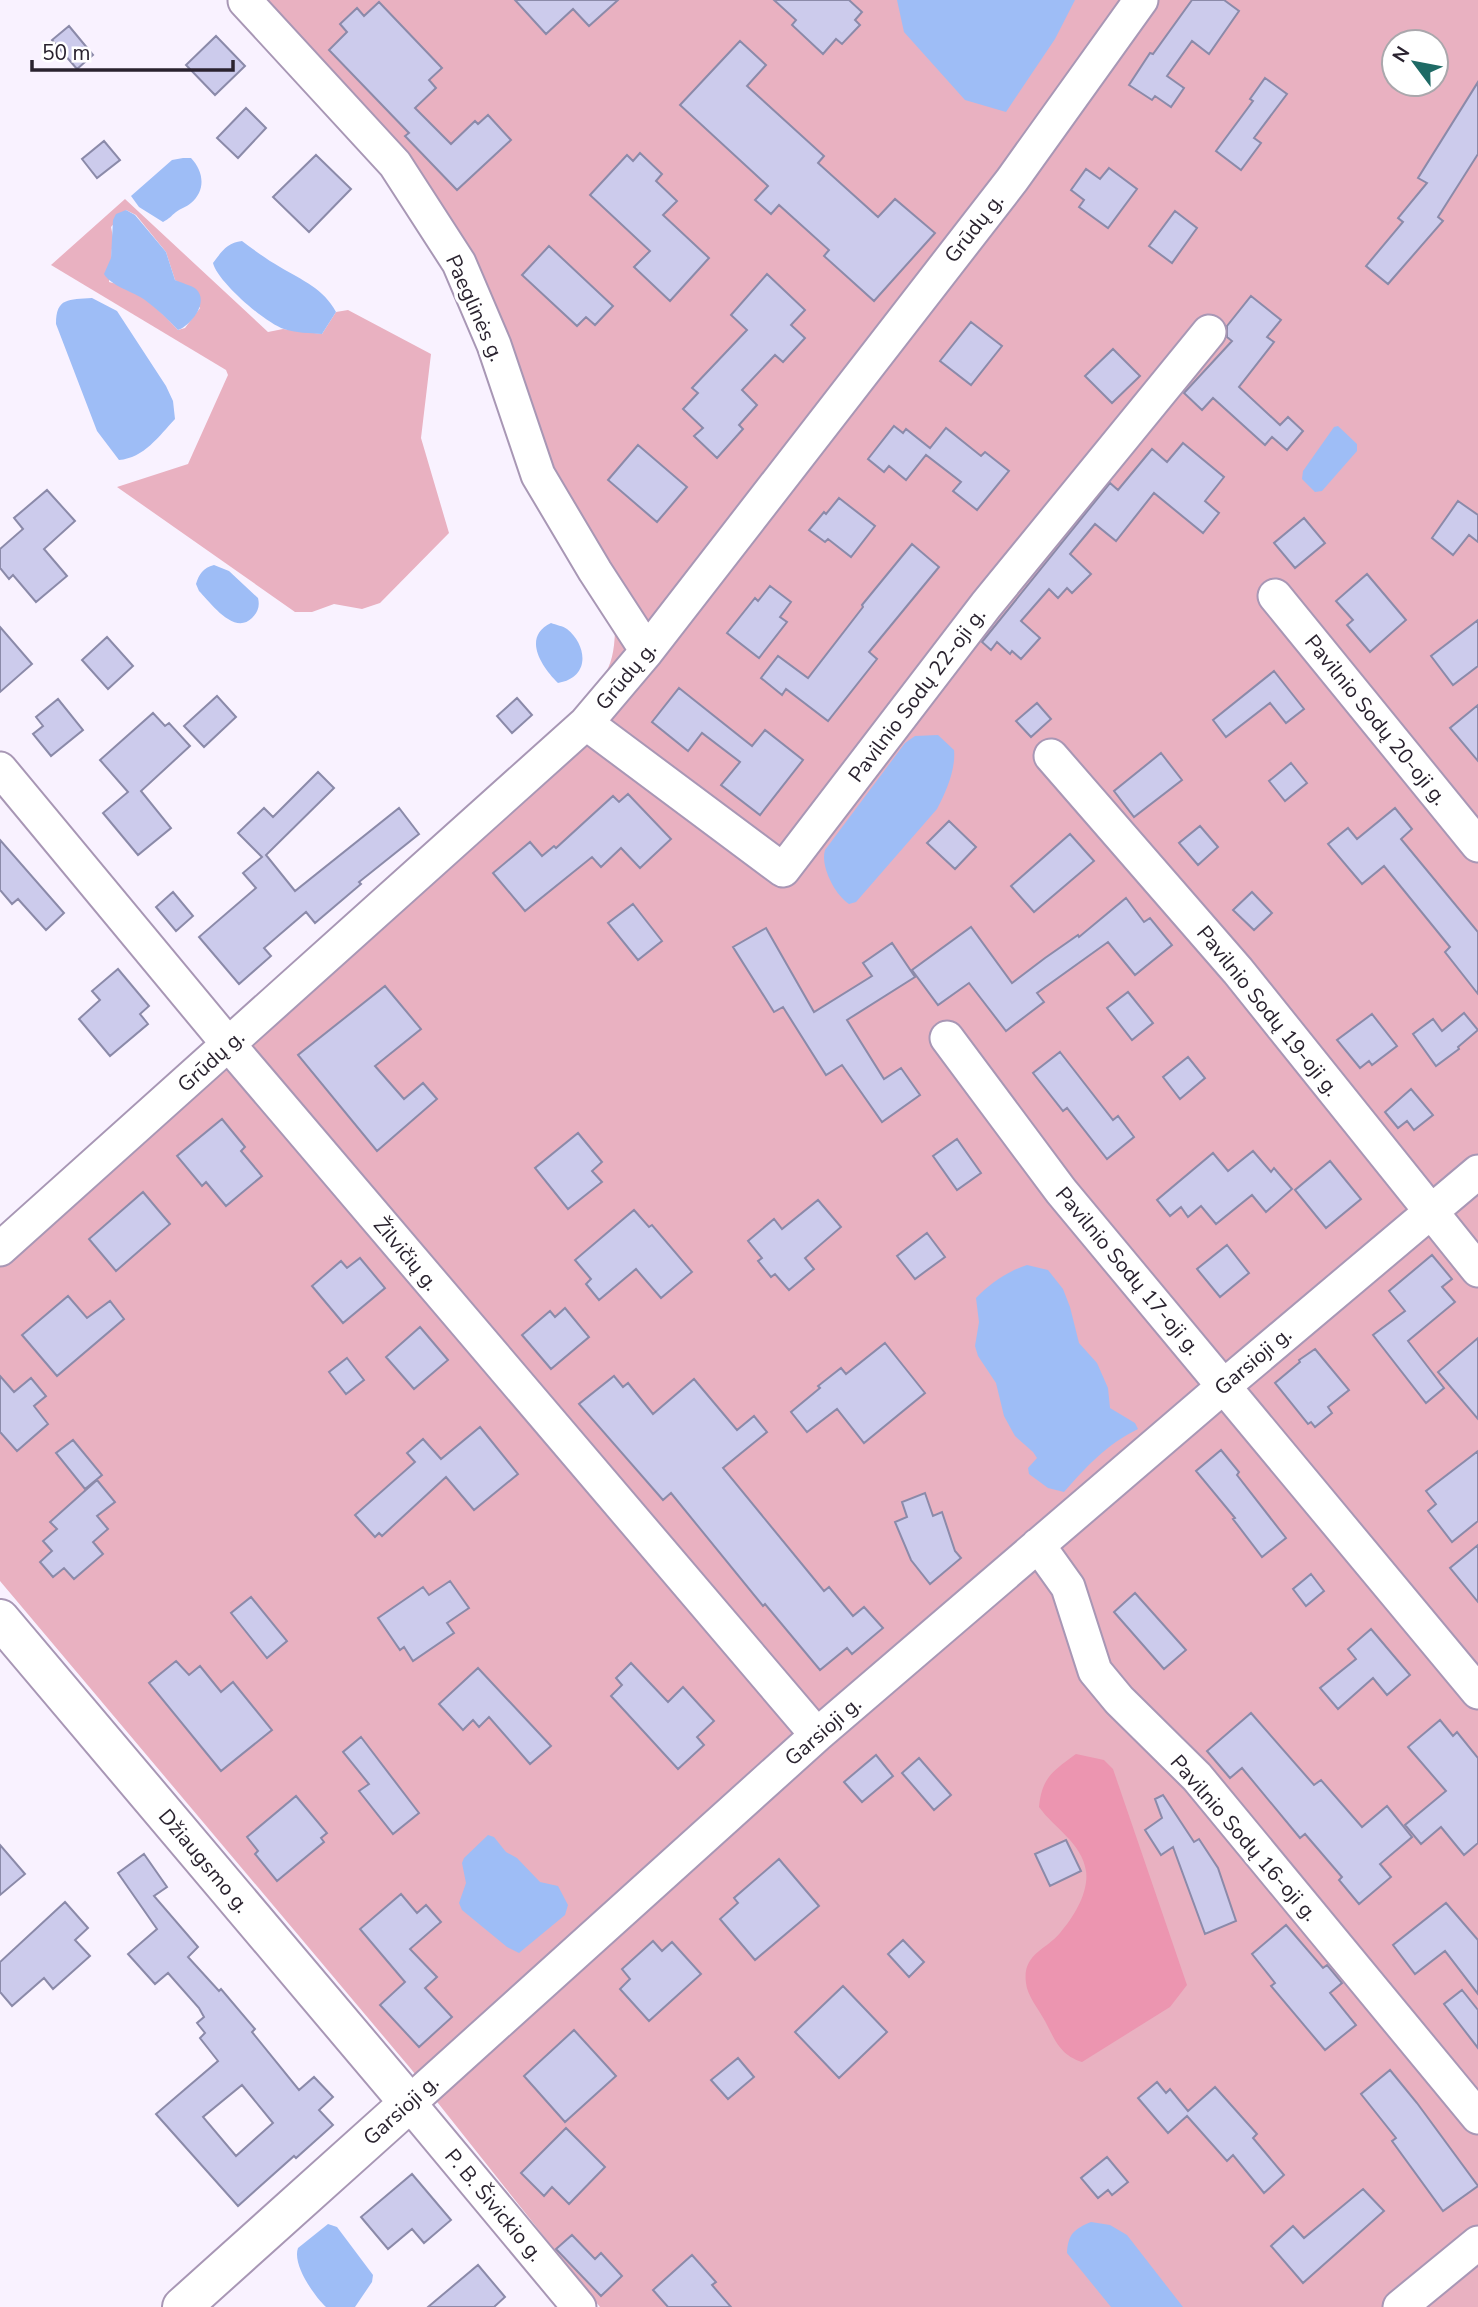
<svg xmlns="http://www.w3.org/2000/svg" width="1478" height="2307" viewBox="0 0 1478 2307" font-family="'Nunito Sans',sans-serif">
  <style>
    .green { fill: #e9b1c1; fill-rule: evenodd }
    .forest { fill: #ec95b0 }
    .water { fill: #9ebdf6 }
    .building { fill: #cccbec; stroke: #8b8aa9; stroke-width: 2; fill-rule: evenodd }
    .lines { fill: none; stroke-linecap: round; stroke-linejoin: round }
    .minor-casing { stroke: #a897b5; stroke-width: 37 }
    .tertiary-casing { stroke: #a897b5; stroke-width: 42 }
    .minor { stroke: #fff; stroke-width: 33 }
    .tertiary { stroke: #fff; stroke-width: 38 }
    .labels { text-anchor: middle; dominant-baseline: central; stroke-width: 7; stroke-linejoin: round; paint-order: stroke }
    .street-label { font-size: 21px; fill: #2a232f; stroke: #fff }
  </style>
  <rect width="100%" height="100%" fill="#f9f2ff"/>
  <path class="green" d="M229 0H1478V2307H600L411 2069 0 1581V1229L572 712C601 681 614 674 615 630L507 433 448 269 378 168 279 52ZM1394 42H1436V84H1394Z
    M125 199 268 332 283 329 322 334 336 312 348 310 431 354 421 438 449 533 380 603 362 609 334 604 312 612H295L117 487 188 464 228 375 226 370 51 265ZM126 210 136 215 166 252 175 280 185 286 200 308 185 328 178 330C160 310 136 287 109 282L113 237 111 227Z"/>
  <path class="forest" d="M1076 1754 1104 1760 1113 1769 1187 1985 1170 2007 1082 2062C1060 2055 1055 2040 1045 2021 1039 2010 1027 1995 1026 1983 1022 1954 1046 1950 1060 1933 1074 1917 1089 1892 1086 1871 1082 1843 1054 1828 1039 1807 1042 1777 1053 1771 1076 1754Z"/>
  <path class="water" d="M897 0H1075L1055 39 1006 112 965 100 904 32Z
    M183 158H191C204 172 206 190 191 203 187 207 181 208 176 212 171 216 169 219 163 222L139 207 131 196 172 160Z
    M126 210 135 215 166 252 175 280C181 283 191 285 196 289 210 302 190 326 178 330 168 319 157 309 145 300 132 291 111 286 104 274L111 258 113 220 116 214Z
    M242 241C254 250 266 259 280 267 302 280 324 289 336 312L322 334C310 333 295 333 284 329 265 323 217 281 213 263 222 251 227 243 242 241Z
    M92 298 117 311 166 386 173 401 175 419C159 436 144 458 119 460L97 431 56 324C56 297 69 300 92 298Z
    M1338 426 1357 444V451L1322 491 1315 492 1302 479 1303 471 1334 427Z
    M214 565 229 571 258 598C260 606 258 612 252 618 234 636 210 602 199 591L196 584C199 574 203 568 214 565Z
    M551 623C556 625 563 626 567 629 588 646 590 678 558 683 541 666 522 637 551 623Z
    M938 735 954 750C956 769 946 792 937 809L856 902 849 904C835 895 820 866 825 850L905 743 915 736Z
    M1027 1265 1048 1270 1063 1289 1070 1307 1079 1343 1097 1363 1108 1388 1110 1408 1135 1423 1138 1429C1107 1444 1087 1466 1064 1492L1048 1488 1029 1474 1028 1468 1037 1458 1033 1452 1015 1436 1010 1427 1004 1416 996 1383 978 1356 975 1346 979 1322 976 1298C989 1284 1008 1271 1027 1265Z
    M488 1835 494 1837 506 1852 517 1858 540 1882 558 1886 568 1905 565 1915 519 1953 507 1947 462 1910 459 1903 466 1883 462 1863 464 1858Z
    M1091 2222 1110 2225 1127 2235 1183 2307H1111L1067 2253C1068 2234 1074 2229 1091 2222Z
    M328 2224 337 2227 373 2275 372 2282 355 2307H326C314 2296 292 2264 298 2248Z"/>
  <path class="building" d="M515 0H618L589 26 573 9 546 34Z
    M774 0H849L862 12 855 20 860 25 842 44 836 39 823 54 792 25 796 20Z
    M1192 0H1224L1239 11 1209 54 1192 41 1167 76 1184 88 1171 107 1155 96 1152 100 1129 85 1150 53 1153 54Z
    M379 2 442 68 429 80 436 88 415 108 451 144 475 121 478 124 488 115 511 140 457 190 405 136 409 133 329 50 347 32 340 24 357 8 364 16Z
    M69 26 93 55 77 69 52 40Z
    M216 36 245 66 215 95 186 65Z
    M740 41 766 65 747 86 824 156 818 163 878 217 895 199 935 233 874 301 824 256 829 250 779 205 771 214 755 200 768 186 680 105Z
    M1265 78 1287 94 1254 138 1261 143 1241 170 1216 151 1253 101 1250 99Z
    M1478 82V154L1438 217 1443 221 1388 284 1366 266 1403 222 1398 218 1427 183 1418 178Z
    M246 108 266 128 238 158 217 138Z
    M104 141 120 160 97 178 82 159Z
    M640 153 662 174 656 181 677 201 663 215 709 258 670 301 634 267 650 251 590 195 627 155 633 161Z
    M316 155 351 189 309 232 273 197Z
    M1109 168 1137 189 1108 228 1079 207 1084 200 1071 190 1086 169 1100 179Z
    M1175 211 1197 228 1172 263 1149 246Z
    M549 246 613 306 595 325 586 317 577 326 522 275Z
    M767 274 805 310 791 325 805 338 783 362 775 355 742 390 757 405 739 425 743 429 717 458 694 436 703 428 683 409 698 393 692 388 747 330 731 315Z
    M1251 296 1281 320 1267 337 1274 342 1239 387 1280 425 1288 417 1303 431 1287 450 1272 437 1265 445 1213 398 1202 410 1184 393 1232 341 1227 337V326Z
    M971 322 1002 346 971 385 940 361Z
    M1113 349 1140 376 1112 403 1085 376Z
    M894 426 903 433 906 429 930 448 946 428 981 456 985 452 1009 471 977 510 953 491 961 482 926 455 906 480 889 466 884 472 868 459Z
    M1183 443 1224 477 1205 501 1219 513 1203 533 1154 493 1116 541 1095 524 1070 554 1091 574 1072 593 1067 588 1058 598 1049 589 1021 621 1040 638 1021 659 1012 651 1010 654 997 642 991 650 982 642 1110 483 1118 490 1152 449 1167 462Z
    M638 445 687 487 657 522 608 480Z
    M47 490 75 521 44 549 67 576 36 602 13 575 9 579 0 568V549L23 529 14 518Z
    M839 498 875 526 851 557 828 539 825 542 809 530 824 512 826 514Z
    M1458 501 1478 515V542L1469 535 1453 555 1432 538Z
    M1304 518 1325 543 1295 568 1274 543Z
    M912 544 939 567 869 652 877 659 828 721 786 689 782 695 761 678 778 656 808 678 863 607 862 605Z
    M1367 574 1406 620 1370 652 1347 625 1353 620 1336 601Z
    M770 586 791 602 780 617 787 622 759 658 727 633 755 598 758 601Z
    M1478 620V666L1453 685 1431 656Z
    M0 627 32 664 0 692Z
    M107 637 133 666 108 689 82 660Z
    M1274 671 1304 709 1286 723 1270 703 1226 737 1213 720Z
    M679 688 752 746 765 730 803 760 760 815 721 785 740 762 702 733 688 751 652 722Z
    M217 696 236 717 204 747 184 726Z
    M517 698 532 715 512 733 497 716Z
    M58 699 83 730 51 756 33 734 43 726 36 717Z
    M1037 703 1051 719 1031 737 1016 721Z
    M1478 705V761L1450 728Z
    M153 713 165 726 169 723 190 746 141 791 171 828 138 855 103 813 128 792 100 760Z
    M1161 753 1182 780 1134 817 1114 791Z
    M1291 763 1307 783 1285 801 1269 781Z
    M318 772 334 788 266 855 295 891 399 808 419 834 359 882 361 884 315 923 306 912 264 948 271 956 239 984 199 937 256 888 243 873 262 857 238 833 264 808 273 817Z
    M628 794 671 839 640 868 621 848 601 867 592 857 525 911 493 873 530 842 542 856 554 846 556 848 613 796 619 802Z
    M1395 808 1412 829 1401 839 1478 932V994L1445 952 1450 947 1384 866 1362 884 1328 844 1348 828 1357 839Z
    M949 821 976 847 955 869 927 843Z
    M1200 826 1218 847 1198 865 1179 843Z
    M1070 834 1094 861 1034 912 1011 886Z
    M0 840 64 913 46 930 18 899 12 904 0 890Z
    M173 892 193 916 176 931 156 907Z
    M1252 892 1272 913 1254 930 1233 910Z
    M1126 898 1144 922 1150 918 1172 945 1135 975 1108 942 1037 993 1044 1002 1006 1031 969 983 938 1005 912 970 971 927 1012 983 1045 958 1078 935 1079 937Z
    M633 904 662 941 638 960 608 923Z
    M766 928 814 1012 872 976 863 963 892 943 915 977 847 1020 884 1079 901 1068 920 1095 882 1122 842 1065 826 1075 783 1007 774 1012 733 947Z
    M118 969 149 1006 140 1014 148 1024 110 1056 79 1019 100 1000 92 991Z
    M385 986 421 1029 375 1066 404 1099 423 1083 437 1099 377 1151 298 1055Z
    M1128 992 1153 1023 1132 1040 1107 1008Z
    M1464 1013 1478 1030 1458 1047 1459 1049 1436 1066 1413 1034 1433 1019 1442 1031Z
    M1372 1014 1397 1046 1372 1065 1369 1061 1360 1068 1337 1040Z
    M1060 1052 1113 1120 1118 1116 1134 1137 1107 1159 1067 1108 1063 1111 1033 1073Z
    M1188 1057 1205 1078 1180 1099 1163 1077Z
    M1411 1089 1433 1115 1414 1130 1407 1121 1398 1128 1385 1112Z
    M222 1119 245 1147 241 1151 262 1176 226 1206 206 1182 202 1186 177 1156Z
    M578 1133 602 1162 592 1171 602 1182 568 1209 535 1168Z
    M957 1139 981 1173 957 1190 933 1156Z
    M1253 1151 1271 1172 1274 1168 1292 1189 1266 1212 1252 1195 1216 1224 1201 1206 1188 1217 1181 1207 1170 1216 1157 1200 1213 1153 1228 1171Z
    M1330 1161 1361 1199 1326 1228 1295 1190Z
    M143 1192 170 1224 116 1271 89 1239Z
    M818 1200 841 1227 805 1258 814 1269 789 1290 775 1274 771 1277 758 1261 762 1258 748 1241 774 1219 782 1229Z
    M634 1210 649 1227 652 1225 692 1272 661 1298 636 1269 599 1300 586 1284 591 1279 575 1260Z
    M927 1233 945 1257 915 1279 897 1256Z
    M1227 1245 1249 1273 1220 1297 1197 1269Z
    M1432 1255 1452 1279 1442 1287 1455 1302 1408 1341 1444 1388 1426 1403 1373 1335 1405 1311 1389 1291Z
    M360 1258 385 1288 343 1323 312 1286 341 1261 347 1268Z
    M68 1296 87 1318 110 1301 124 1319 57 1376 22 1335Z
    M565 1308 589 1337 551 1369 522 1335 550 1311 555 1317Z
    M420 1327 448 1360 414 1389 386 1357Z
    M1478 1338V1419L1438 1372Z
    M885 1343 925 1393 864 1443 837 1409 807 1432 791 1412 820 1388 818 1386 841 1368 846 1374Z
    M1315 1349 1349 1390 1328 1407 1332 1413 1315 1427 1311 1422 1308 1424 1275 1383 1300 1362 1299 1360Z
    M347 1358 364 1380 346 1394 329 1372Z
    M0 1376 14 1392 31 1378 46 1396 34 1406 48 1424 17 1451 0 1432Z
    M614 1376 623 1387 628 1383 653 1414 694 1379 737 1430 754 1416 767 1432 723 1468 824 1591 829 1587 853 1616 864 1607 883 1628 852 1654 847 1648 820 1670 765 1604 763 1606 671 1493 663 1500 579 1404Z
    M480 1427 518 1474 474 1510 446 1477 382 1536 379 1533 375 1537 355 1515 415 1462 407 1453 423 1439 441 1459Z
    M73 1440 102 1475 85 1489 56 1453Z
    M1221 1450 1239 1472 1237 1475 1286 1538 1262 1557 1233 1519 1235 1518 1196 1471Z
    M1478 1451V1521L1452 1542 1428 1511 1436 1504 1426 1491Z
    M97 1480 115 1502 97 1516 108 1529 93 1542 103 1554 74 1579 64 1568 53 1577 40 1562 52 1551 43 1541 57 1529 50 1522Z
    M925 1493 933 1516 942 1512 955 1551 961 1558 930 1584 911 1560 895 1522 907 1517 902 1502Z
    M1478 1545V1602L1450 1568Z
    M1311 1574 1324 1591 1306 1606 1293 1589Z
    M450 1581 469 1608 447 1623 454 1633 413 1661 404 1647 400 1650 378 1618 423 1587 429 1595Z
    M1135 1593 1186 1650 1164 1669 1114 1612Z
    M251 1597 287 1641 267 1658 231 1613Z
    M1371 1629 1410 1675 1387 1695 1373 1678 1338 1709 1320 1688 1356 1659 1348 1649Z
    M176 1661 189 1675 200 1666 221 1692 233 1682 272 1730 221 1771 149 1683Z
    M631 1663 668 1702 683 1687 714 1721 697 1737 704 1745 678 1769 611 1696 622 1685 616 1678Z
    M478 1668 551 1746 530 1764 489 1717 479 1727 473 1720 463 1730 439 1704Z
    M1251 1713 1314 1785 1321 1780 1362 1827 1387 1806 1412 1837 1380 1864 1391 1877 1359 1904 1339 1880 1342 1877 1305 1834 1300 1838 1242 1768 1230 1778 1207 1751Z
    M1440 1720 1453 1736 1457 1732 1478 1758V1843L1464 1855 1441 1827 1421 1844 1405 1825 1446 1791 1408 1747Z
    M361 1737 419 1813 393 1834 359 1791 369 1784 343 1752Z
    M876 1755 893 1776 862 1802 844 1782Z
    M919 1758 951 1795 934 1810 902 1773Z
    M1163 1795 1194 1842 1199 1839 1218 1868 1236 1921 1205 1934 1173 1847 1161 1855 1145 1830 1162 1818 1155 1799Z
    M296 1796 327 1833 321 1838 324 1842 277 1881 255 1854 258 1851 247 1837Z
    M1066 1840 1081 1871 1050 1886 1035 1854Z
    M0 1845 25 1874 0 1895Z
    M144 1854 167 1887 154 1896 198 1947 188 1957 219 1991 221 1989 255 2029 252 2032 299 2090 314 2077 333 2097 319 2110 333 2125 296 2158 294 2156 238 2206 156 2114 218 2061 200 2038 205 2033 197 2023 204 2017 199 2008 168 1973 155 1984 128 1954 157 1929 118 1873ZM242 2085 273 2123 236 2156 203 2117Z
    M779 1859 819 1906 755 1960 720 1919 738 1903 734 1898Z
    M401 1894 417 1913 426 1905 441 1922 410 1949 437 1977 425 1988 452 2017 419 2047 380 2005 405 1982 360 1929Z
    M65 1902 88 1928 75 1940 90 1956 53 1989 44 1978 12 2006 0 1992V1962Z
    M1446 1903 1478 1940V1994L1445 1951 1415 1974 1393 1945Z
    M1286 1925 1323 1968 1327 1965 1342 1983 1330 1993 1356 2025 1325 2050 1271 1986 1275 1983 1252 1954Z
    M903 1940 924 1962 909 1977 888 1954Z
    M653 1941 662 1951 672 1942 701 1974 649 2021 620 1989 630 1979 622 1969Z
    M843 1986 887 2032 839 2078 795 2032Z
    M1462 1990 1478 2010V2048L1444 2004Z
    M574 2030 616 2076 565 2122 524 2076Z
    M738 2058 754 2077 728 2099 711 2080Z
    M1390 2070 1417 2103 1478 2186 1443 2211 1392 2141 1396 2138 1361 2094Z
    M1157 2082 1166 2093 1170 2089 1188 2111 1215 2087 1257 2134 1253 2138 1284 2175 1264 2193 1233 2155 1227 2161 1187 2116 1168 2133 1138 2098Z
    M566 2128 605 2167 569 2204 552 2187 544 2196 521 2173Z
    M1107 2157 1128 2182 1112 2195 1108 2190 1098 2198 1081 2178Z
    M412 2174 451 2220 424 2243 412 2229 388 2249 361 2217Z
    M1363 2189 1384 2211 1303 2283 1271 2246 1293 2226 1304 2238Z
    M572 2235 595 2259 601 2253 622 2276 601 2296 556 2249Z
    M692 2255 716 2282 712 2285 731 2307H668L653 2290Z
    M478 2265 505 2297 494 2307H428Z"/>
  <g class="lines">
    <defs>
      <path id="minor" d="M245 1 395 164 459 263 494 345 538 475 595 571 647 651
        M1275 596 1478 845
        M586 723 783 870 986 605 1209 332
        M1051 756 1238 971 1478 1270
        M0 769 229 1045 817 1735
        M947 1038 1061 1191 1478 1692
        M0 1249 586 723 647 651 1012 180 1141 0
        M1038 1545 1068 1587 1095 1671 1119 1700 1197 1777 1478 2117
        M579 2307 409 2103 817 1735 1224 1386 1478 1172
        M1400 2307 1478 2243"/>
      <path id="tertiary" d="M0 1619 409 2103 182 2307"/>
    </defs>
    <use href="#minor" class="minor-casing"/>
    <use href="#tertiary" class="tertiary-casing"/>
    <use href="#minor" class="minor"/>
    <use href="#tertiary" class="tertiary"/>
  </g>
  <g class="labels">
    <g class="street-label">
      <text transform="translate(974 228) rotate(-52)">Grūdų g.</text>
      <text transform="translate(475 308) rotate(66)">Paeglinės g.</text>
      <text transform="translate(626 676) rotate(-50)">Grūdų g.</text>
      <text transform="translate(917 695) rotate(-53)">Pavilnio Sodų 22-oji g.</text>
      <text transform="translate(1376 720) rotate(51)">Pavilnio Sodų 20-oji g.</text>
      <text transform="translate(1268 1011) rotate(51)">Pavilnio Sodų 19-oji g.</text>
      <text transform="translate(211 1061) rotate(-42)">Grūdų g.</text>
      <text transform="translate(406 1254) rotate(50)">Žilvičių g.</text>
      <text transform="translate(1128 1271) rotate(50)">Pavilnio Sodų 17-oji g.</text>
      <text transform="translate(1253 1361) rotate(-40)">Garsioji g.</text>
      <text transform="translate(823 1731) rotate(-41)">Garsioji g.</text>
      <text transform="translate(1244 1838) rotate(49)">Pavilnio Sodų 16-oji g.</text>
      <text transform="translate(204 1861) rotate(50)">Džiaugsmo g.</text>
      <text transform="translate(401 2110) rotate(-42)">Garsioji g.</text>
      <text transform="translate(494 2205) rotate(50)">P. B. Šivickio g.</text>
    </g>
  </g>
  <g transform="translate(1415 63) rotate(302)"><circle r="33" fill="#ffffff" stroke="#aaa7ac" stroke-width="2"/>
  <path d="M0-5L12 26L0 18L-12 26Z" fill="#1e6a65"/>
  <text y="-10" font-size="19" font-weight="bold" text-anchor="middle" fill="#2a232f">N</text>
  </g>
  <path d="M32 60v10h201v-10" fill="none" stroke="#2a232f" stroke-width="3.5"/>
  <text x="42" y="60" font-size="21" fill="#2a232f" stroke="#ffffff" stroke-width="5" paint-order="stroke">50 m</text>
</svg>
